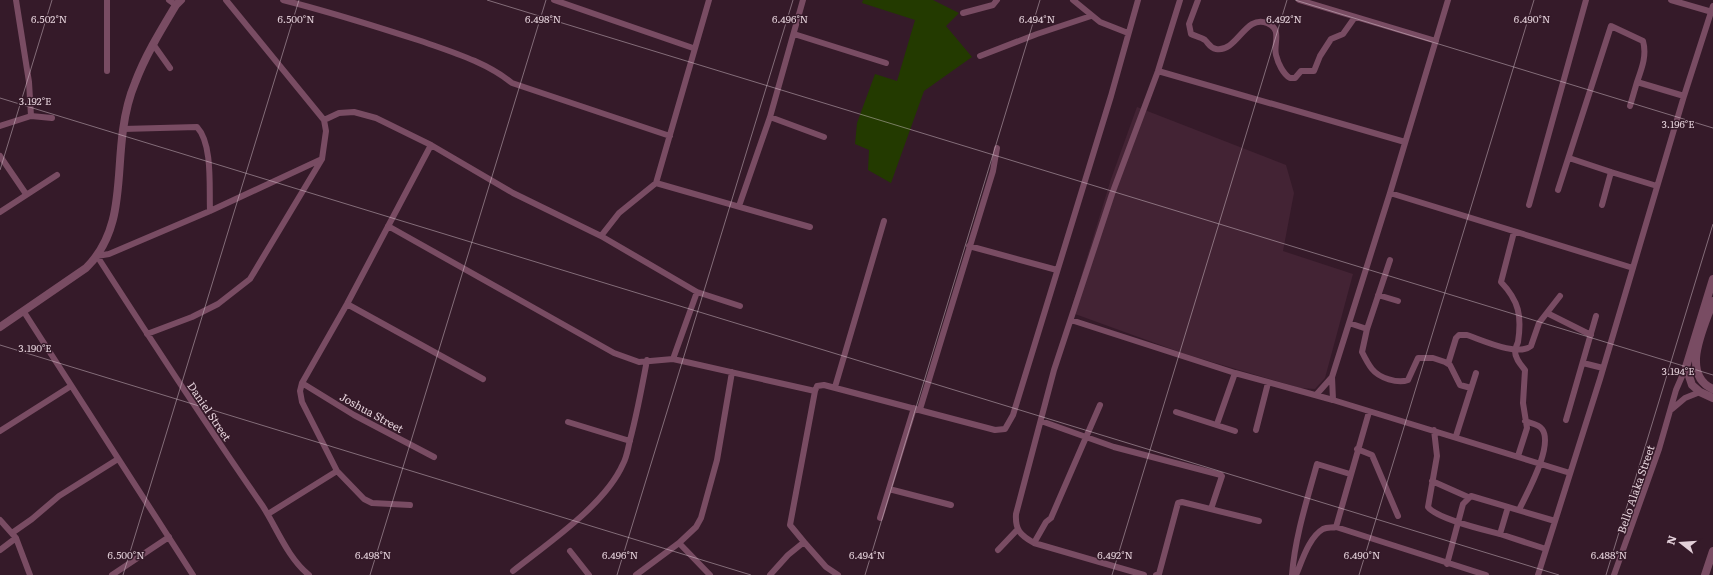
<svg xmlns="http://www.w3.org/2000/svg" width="1713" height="575" viewBox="0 0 1713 575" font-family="Literata,serif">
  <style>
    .built { fill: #432334 }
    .green { fill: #233a00 }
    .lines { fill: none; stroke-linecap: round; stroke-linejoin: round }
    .minor { stroke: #794c63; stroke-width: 6 }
    .tertiary { stroke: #794c63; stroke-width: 8 }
    .ticks { fill: none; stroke: #e3d0d9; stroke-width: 1; stroke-opacity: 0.45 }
    .labels { text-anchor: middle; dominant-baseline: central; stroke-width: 3; stroke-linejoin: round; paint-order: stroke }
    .street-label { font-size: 11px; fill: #e3d0d9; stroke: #351a29 }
    .ticks-label { font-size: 10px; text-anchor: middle; fill: #e3d0d9; stroke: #351a29; stroke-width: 3; stroke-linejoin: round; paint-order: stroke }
  </style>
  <rect width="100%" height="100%" fill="#351a29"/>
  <path class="built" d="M1137 107 1286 165 1294 193 1283 251 1353 274 1325 378 1315 389 1300 388 1185 354 1075 314 1072 310 1073 303 1111 179Z"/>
  <path class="green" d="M863 0H933L959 13 946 26 972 57 924 91 891 183 868 170 869 150 855 144 857 123 875 74 897 81 915 20 862 3Z"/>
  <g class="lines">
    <path class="minor" d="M16 0 29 82 31 116
      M107 0V71
      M169 0 176 5
      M283 0C330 12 375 26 421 41 452 52 486 62 512 83L670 136
      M554 0 693 48
      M1073 0 1100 22 1128 33
      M1198 0 1189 24 1191 34C1195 36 1201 37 1205 40 1209 44 1210 48 1216 49 1237 53 1245 14 1267 23 1283 29 1273 44 1276 55 1278 63 1283 74 1290 78H1295L1301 71H1314L1320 56 1331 39 1343 34 1355 17
      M1299 0 1436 41
      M1671 0 1712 12
      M963 13 993 5 997 0
      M794 34 886 63
      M153 44 170 68
      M980 56 1037 34 1091 16
      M1158 71 1405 142
      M1630 106 1637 82 1684 96
      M770 117 824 137
      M324 120 339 113 354 112 376 118 431 145 513 193 601 236 697 292 740 306
      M0 126 31 116 52 118
      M123 129 197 127C213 144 209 188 210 211
      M0 156 26 194
      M1569 158 1611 172
      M656 183 810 227
      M1558 190 1611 26 1643 41C1647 55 1642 68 1637 82
      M1390 193 1633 268
      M1529 205 1586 0
      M1602 205 1611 172 1657 186
      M739 206 770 117 803 0
      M0 212 57 175
      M388 226 614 353 639 362 673 359 815 391 817 386 824 385 995 430 1005 429 1013 415 1111 96 1138 0
      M1514 232 1501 282C1519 301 1522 316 1518 342 1517 345 1515 348 1515 351 1515 359 1521 365 1525 370L1523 403 1527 428 1518 456
      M601 236 619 213 656 183 709 0
      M969 246 1057 270
      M1390 260 1367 329 1362 352C1365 358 1368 364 1372 369 1379 378 1398 384 1408 380L1418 358H1433L1445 362 1450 365 1460 385 1471 388
      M1378 295 1398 301
      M347 304 483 379
      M24 312 193 575
      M1547 313 1591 335
      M1071 320 1235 373 1333 400 1570 473
      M1349 323 1367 329
      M147 334 192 317 218 304 250 279 322 159 326 131 324 120 226 0
      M673 359 697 292
      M1583 363 1603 368
      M1448 364 1456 338 1459 335H1467C1482 340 1518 357 1531 346L1539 323 1560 296
      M1332 377 1333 400
      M302 383 354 415 434 457
      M835 387 884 221
      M1316 395 1332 377 1390 193 1448 0
      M920 409 993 171 997 148
      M1672 409 1685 398 1700 392
      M1176 412 1235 431
      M1566 420 1596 316
      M1041 421 1114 447 1221 475 1222 476 1211 509
      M568 422 630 441
      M1217 424 1235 373
      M1256 430 1268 383
      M1434 430 1437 456 1428 507C1437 519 1485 530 1500 534
      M0 431 71 386
      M1456 436 1476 373
      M1357 449 1372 455 1398 516
      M337 471 302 402 300 391 302 383 347 304 431 145
      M1432 481 1468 497
      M889 489 951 505
      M1508 507 1500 534 1546 549
      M1519 510C1527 493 1554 445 1542 429 1539 424 1530 423 1525 421
      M268 514 337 471 364 499 372 503 410 505
      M880 518 914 408
      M0 520 16 538 30 575
      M1336 527 1486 575
      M12 533 32 519 59 496 118 459
      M804 542 826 567 838 575
      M1034 543 1046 522 1051 518 1100 405
      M0 550 16 538
      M998 550 1017 530
      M570 551 589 575
      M1447 564 1463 504 1471 496 1555 521
      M513 571C548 543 605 505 623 464 627 457 628 448 630 440 637 414 642 387 647 360
      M112 575 169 537
      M309 575C287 557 277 528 262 505 205 423 151 340 97 256L109 254 210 211 322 159
      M636 575 679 543
      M710 575 679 543 696 527 701 518 717 460 732 372
      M770 575 788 555 804 542 790 525 815 391
      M1144 575 1034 543C1020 535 1015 530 1016 514L1054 370 1112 194 1158 71 1180 0
      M1156 575 1159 574 1178 503 1182 502 1259 521
      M1292 575C1295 537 1307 500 1317 464L1350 474
      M1296 575C1302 561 1309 537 1323 529 1327 527 1332 528 1336 527L1369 412
      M1538 575 1600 379 1684 96 1713 6
      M1614 575 1659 449 1676 390 1686 367"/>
    <path class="tertiary" d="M1713 279 1686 367 1692 385 1700 392 1713 398
      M1713 301C1705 326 1679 374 1713 389
      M0 327 86 268C124 231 116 179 123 130 125 115 129 97 135 83 145 56 161 30 176 5L181 0
      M1705 575 1713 551"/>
  </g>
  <path class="ticks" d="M487 0 1713 375M1295 0 1713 128M0 98 1559 575M0 170 52 0M0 345 751 575M123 575 299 0M370 575 546 0M617 575 793 0M865 575 1040 0M1112 575 1287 0M1359 575 1534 0M1606 575 1713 224"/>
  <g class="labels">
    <g class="street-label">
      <text transform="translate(210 411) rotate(56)">Daniel Street</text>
      <text transform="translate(372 412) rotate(29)">Joshua Street</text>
      <text transform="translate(1635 489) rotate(-71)">Bello Alaka Street</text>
    </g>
  </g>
  <g class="ticks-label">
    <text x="49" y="23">6.502°N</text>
    <text x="296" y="23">6.500°N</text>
    <text x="543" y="23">6.498°N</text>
    <text x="790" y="23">6.496°N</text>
    <text x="1037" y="23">6.494°N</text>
    <text x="1284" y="23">6.492°N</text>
    <text x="1532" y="23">6.490°N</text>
    <text x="35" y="105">3.192°E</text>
    <text x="1678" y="128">3.196°E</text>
    <text x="35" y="352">3.190°E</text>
    <text x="1678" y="375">3.194°E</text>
    <text x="126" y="559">6.500°N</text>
    <text x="373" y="559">6.498°N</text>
    <text x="620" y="559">6.496°N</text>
    <text x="867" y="559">6.494°N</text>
    <text x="1115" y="559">6.492°N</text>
    <text x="1362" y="559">6.490°N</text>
    <text x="1609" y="559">6.488°N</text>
  </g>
  <g transform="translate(1681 543) rotate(287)" stroke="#351a29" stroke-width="3" paint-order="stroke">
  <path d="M0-3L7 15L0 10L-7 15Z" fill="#e3d0d9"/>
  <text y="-6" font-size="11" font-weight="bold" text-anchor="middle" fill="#e3d0d9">N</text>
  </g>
</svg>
